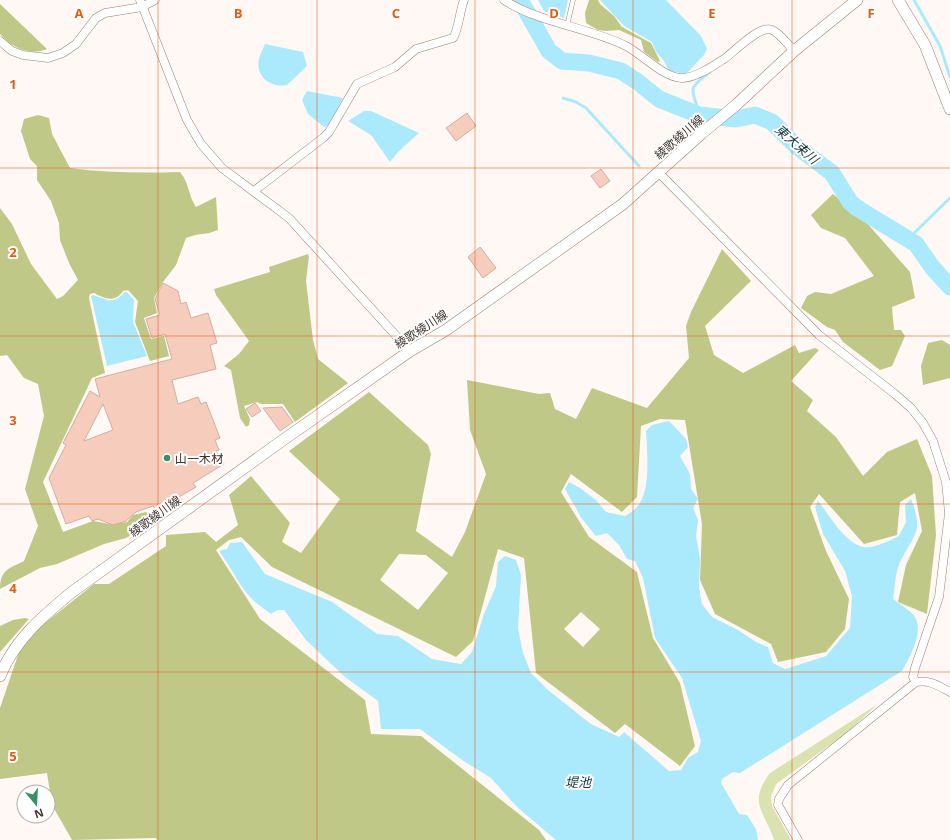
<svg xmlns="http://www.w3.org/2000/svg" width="950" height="840" viewBox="0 0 950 840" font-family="'Open Sans','Noto Sans JP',sans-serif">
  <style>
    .green { fill: #dae2b0 }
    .forest { fill: #bfc887; fill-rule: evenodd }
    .water { fill: #aaeafc }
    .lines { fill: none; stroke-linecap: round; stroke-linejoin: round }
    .stream { stroke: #aaeafc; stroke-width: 3 }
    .river { stroke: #aaeafc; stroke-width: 17 }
    .building { fill: #f6cdbd; stroke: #d0aea1; fill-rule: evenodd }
    .lane-casing { stroke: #9c7f6f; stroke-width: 5 }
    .street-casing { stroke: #9c7f6f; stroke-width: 9 }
    .secondary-casing { stroke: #9c7f6f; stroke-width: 12 }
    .lane { stroke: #fff; stroke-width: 4 }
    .street { stroke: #fff; stroke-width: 8 }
    .secondary { stroke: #fff; stroke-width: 11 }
    .grid { fill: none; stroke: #e8590c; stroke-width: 1; stroke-opacity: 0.55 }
    .poi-dot { fill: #389166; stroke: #fff; stroke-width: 1.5 }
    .labels { text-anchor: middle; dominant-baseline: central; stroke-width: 4; stroke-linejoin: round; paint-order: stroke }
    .street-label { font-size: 12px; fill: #3f322b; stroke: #fff }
    .poi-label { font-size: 12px; fill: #3f322b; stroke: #fff; text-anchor: start }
    .water-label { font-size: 13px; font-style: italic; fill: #0f3741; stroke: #fff }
    .grid-label { font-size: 13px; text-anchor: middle; font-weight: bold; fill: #e8590c; stroke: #fff; stroke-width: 4; stroke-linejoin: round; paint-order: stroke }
  </style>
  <rect width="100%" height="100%" fill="#fff8f5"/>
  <path class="green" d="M878 704 845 734 776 784 771 797 772 806 791 840H774C765 811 747 804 770 773Z"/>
  <path class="forest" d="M589 0H598L600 4 614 16 622 27 651 43 660 61 658 62 644 52 641 40 619 30 606 31 598 30 586 23 585 13Z
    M0 4 47 49C29 56 13 48 0 34Z
    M38 115 49 118 52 134 70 168C107 173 143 173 180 172 189 182 188 195 196 207L216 197 218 230C207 235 198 233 186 238L176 265 163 282 154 298 157 313 144 318 151 339 164 336 169 356 150 361 135 322 138 301 128 290 123 291C115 303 105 299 94 293L90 294 89 298 105 373 92 378 43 482 63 532 93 521 110 524 127 522 133 515 146 512 153 520 148 525 126 538 104 544 57 564 40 568 0 589C0 570 8 569 24 561L38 526 25 489 44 416 38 384 24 378 7 355 0 356V208L12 224 31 264 57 299 63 296 78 280 69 263 60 240 59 223 51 201 37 180V166L30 159 21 131 24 119Z
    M833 194 866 222 910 272 915 298 892 307 894 330H901L905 336 892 366 880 370 843 342 835 330 827 327 801 308 807 296 815 292 831 294 874 276 845 238 821 228 811 215Z
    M722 249 751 281 705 326 714 355 743 373 795 345 799 353 815 348 819 350 791 381 813 400 807 411 836 437 863 476 887 452 917 439 932 476 936 535 927 614 898 602 906 565 922 531 915 493 900 502 897 535 864 544 819 494 810 507 826 551 849 599 845 629 826 652 778 662 771 644 715 614 700 580 702 524 685 420 660 419 641 426 637 497 622 512 571 474 561 492 589 537 637 572 653 638 680 683 695 746 680 766 625 724 615 733 536 673 524 558 498 549 473 641 456 657 272 567 241 537 229 540 216 550 260 619 365 700 371 734 421 736 539 830 546 840H157L156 838 72 840 52 805 47 773 0 779V708L19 652 35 631 94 584H109L166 546V535L205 532 216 542 238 525 229 495 251 476 290 523 282 542 301 553 340 499 289 451 369 392 428 445 431 454 416 531 452 557 465 532 486 474 470 430 467 380 539 394 550 393 555 409 576 419 592 388 647 408 689 358 686 326 691 312ZM399 554 426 555 448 573 418 610 380 580ZM581 612 600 629 583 647 564 629Z
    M308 254 309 257 306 281 313 340 318 359 348 383 295 422 283 404H261L257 402 244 406 250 419 249 425 246 427 240 418 231 370 224 366 239 354 249 341 216 295 214 289 270 272 269 267Z
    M942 340 950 345V378L923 385 921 366 928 343Z
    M25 618 29 619 0 652V626L13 620Z"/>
  <path class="water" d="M538 0H568L564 18 544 11Z
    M600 0H666L701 36 707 49 704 55 686 74 669 71 664 61 656 52 652 42 624 26Z
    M265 44 303 52 307 66 287 85C271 88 255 77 259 59 260 54 263 49 265 44Z
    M307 91 343 98 330 124 324 127 308 114 302 100Z
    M364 111H371L419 133 398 152 390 162 371 135 348 121Z
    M125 292H127L134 300 133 322 147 356 107 366 91 296 93 295C108 300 113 305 125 292Z
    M669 421 686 439 688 447 680 456 690 474 691 489 698 499 693 508 698 520 696 536 700 558 699 588 702 604 712 617 738 630 756 642 768 647 773 663 785 669 826 656 850 628 852 596 845 571 823 534 815 507 818 501C830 516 844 542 863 547 874 549 890 540 899 536L906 522 905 505 911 499C925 534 912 535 899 565 895 575 895 588 893 599 898 603 913 612 915 617 924 633 910 656 902 671L740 773 733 772 722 779 721 783 739 814 747 815 756 829 758 840H556L517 807 491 778 462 760 420 729H381L378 701 345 677 306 640 284 610H278L271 614C265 609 258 605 253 600 239 586 231 567 219 551L227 549 230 543 242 542 265 574 332 602 377 634 398 636 432 659 461 664 472 652 484 614 496 586 498 562 505 556 516 560 521 575 518 628 523 653 531 673 548 690 591 724 619 737 624 732 669 771 681 770 688 758 698 752 701 741 682 678 655 638 643 578 635 561 627 559 619 545 607 533 596 536 582 519 565 489 569 482 580 488 596 500 606 512 625 516C628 514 632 512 635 509 652 495 647 451 646 431L652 425Z"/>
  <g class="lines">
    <path class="stream" d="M914 0 940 46 950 77
      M563 98 576 102 586 108 639 166
      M699 115C694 89 684 91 710 72
      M908 239 950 198"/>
    <path class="river" d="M520 0 549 51 562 61 589 63 621 71 638 82 659 99 699 115 736 119 755 115 772 122 796 146 832 173 850 202 857 208 916 244 932 267 950 287"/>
  </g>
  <path class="building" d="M467 113 476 126 456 141 446 128Z
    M601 169 610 181 600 188 591 176Z
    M480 247 496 268 483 278 468 257Z
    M163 283 178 291 181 304 186 302 191 318 208 313 217 343 210 345 216 369 172 380 178 404 198 397 201 404 206 402 220 438 215 440 219 450 216 451 224 464 193 483 196 487 179 497 182 500 160 516 153 506 136 512 126 521 113 525 98 519 92 521 89 516 66 524 49 478 66 445 63 443 90 391 100 397 95 379 172 359 165 334 152 338 146 319 160 315 155 299ZM103 404 113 430 84 441Z
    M255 403 261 411 252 417 246 409Z
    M282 407 293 422 280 431 263 408Z"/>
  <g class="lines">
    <defs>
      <path id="lane" d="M567 26 573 0"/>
      <path id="street" d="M140 0 187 120 201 144 222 168 289 218 410 351
        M504 0C539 23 588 27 626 46 642 54 665 79 683 78 697 77 713 66 724 59 734 52 760 24 772 30 780 33 788 45 794 51
        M0 41 12 51 23 55 48 58 63 53 76 44 96 18 105 13 142 7 155 0
        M658 172 819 335 895 394 911 408 923 423 933 441 946 482 949 513 939 597 915 668 913 677 916 682
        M254 191 323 138 329 132 357 84 395 67 416 49 453 38C458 32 460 10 464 0
        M798 840 778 805 779 799 788 785 916 682C930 680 937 685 950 692"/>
      <path id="secondary" d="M898 0 925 45 950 109
        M0 676C15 639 43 616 72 592L283 440 410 351 446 330 623 204 701 134 736 105 794 51 857 0"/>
    </defs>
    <use href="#lane" class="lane-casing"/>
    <use href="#street" class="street-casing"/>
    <use href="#secondary" class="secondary-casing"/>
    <use href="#lane" class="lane"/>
    <use href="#street" class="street"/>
    <use href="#secondary" class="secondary"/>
  </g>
  <path class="grid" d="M158 0V840M317 0V840M475 0V840M633 0V840M792 0V840M0 168H950M0 336H950M0 504H950M0 672H950"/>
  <circle class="poi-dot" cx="167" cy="458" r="4"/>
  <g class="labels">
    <g class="street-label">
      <text transform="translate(679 137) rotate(-41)">綾歌綾川線</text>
      <text transform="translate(421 329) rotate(-33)">綾歌綾川線</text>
      <text transform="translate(155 516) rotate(-36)">綾歌綾川線</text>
    </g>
    <g class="poi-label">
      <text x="175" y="458">山一木材</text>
    </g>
    <g class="water-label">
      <text transform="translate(797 144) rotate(41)">東大束川</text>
      <text x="578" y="782">堤池</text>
    </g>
  </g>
  <g class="grid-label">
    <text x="79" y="18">A</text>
    <text x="238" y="18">B</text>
    <text x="396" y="18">C</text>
    <text x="554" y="18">D</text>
    <text x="712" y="18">E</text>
    <text x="871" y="18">F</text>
    <text x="13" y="89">1</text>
    <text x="13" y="257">2</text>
    <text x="13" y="425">3</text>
    <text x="13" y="593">4</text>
    <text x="13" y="761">5</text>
  </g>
  <g transform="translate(36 804) rotate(162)"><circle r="19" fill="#ffffff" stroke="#b2adaa"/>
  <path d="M0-3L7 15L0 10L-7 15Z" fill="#389166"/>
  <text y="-6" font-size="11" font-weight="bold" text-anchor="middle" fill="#3f322b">N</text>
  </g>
</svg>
